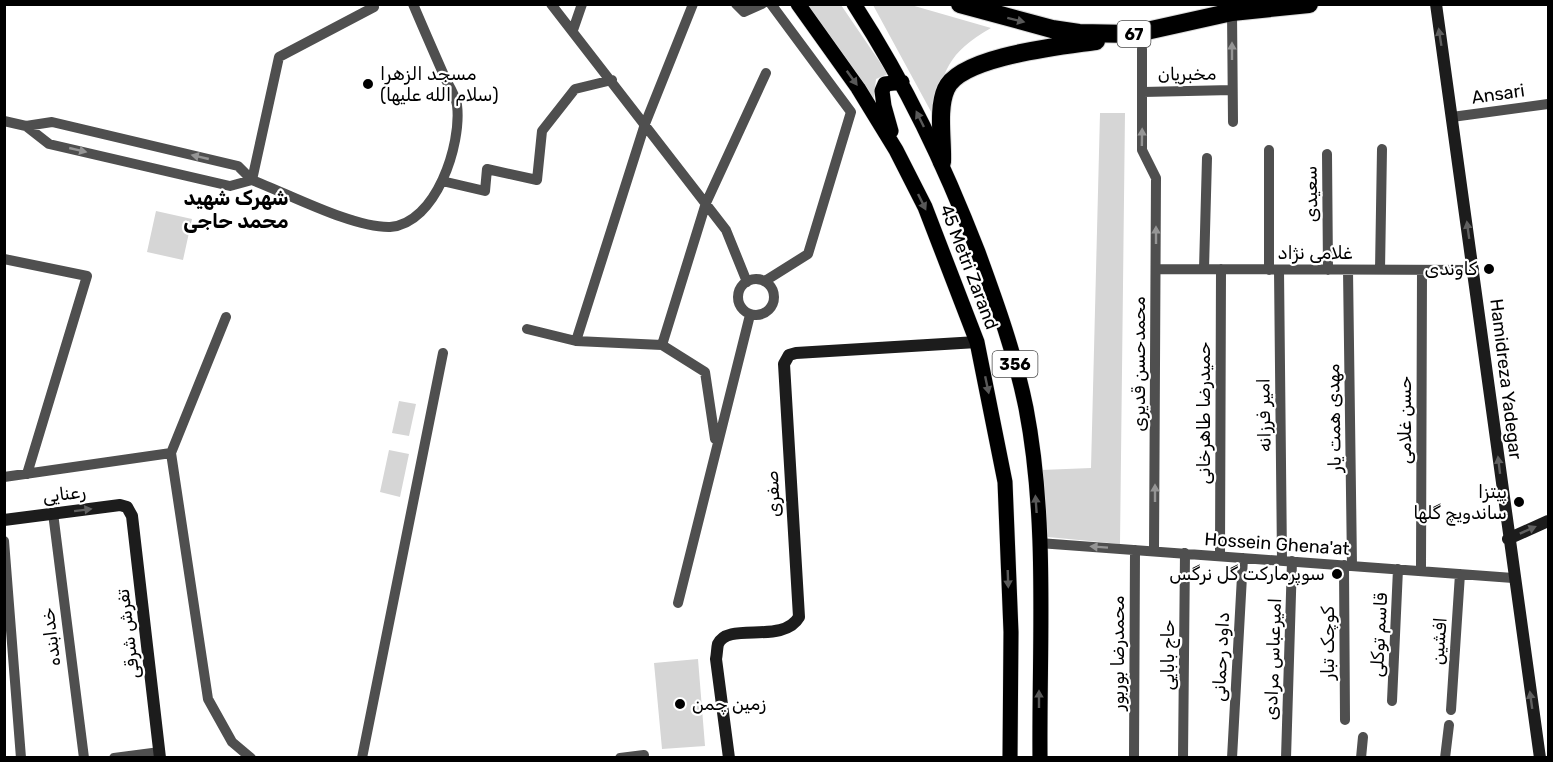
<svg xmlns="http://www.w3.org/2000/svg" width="1553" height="762" viewBox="0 0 1553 762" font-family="Rubik,'Noto Naskh Arabic',sans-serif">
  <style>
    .green { fill: #d6d6d6 }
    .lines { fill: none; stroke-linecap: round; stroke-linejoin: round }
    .primary-casing { stroke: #dbdbdb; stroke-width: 16 }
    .highway-casing { stroke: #dbdbdb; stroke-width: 20 }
    .street { stroke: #4f4f4f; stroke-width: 10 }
    .secondary { stroke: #1c1c1c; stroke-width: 12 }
    .primary { stroke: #000; stroke-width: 15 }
    .highway { stroke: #000; stroke-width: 18 }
    .oneway { fill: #595959 }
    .oneway2 { fill: #606060 }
    .oneway3 { fill: #959595 }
    .poi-dot { fill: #000; stroke: #fff; stroke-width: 2 }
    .labels { text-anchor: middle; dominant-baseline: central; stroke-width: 4.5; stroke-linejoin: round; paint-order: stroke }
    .shield { fill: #fff; stroke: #4c4c4c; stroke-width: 1.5 }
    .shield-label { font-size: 16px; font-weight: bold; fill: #000 }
    .poi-label { font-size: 18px; fill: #000; stroke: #fff; text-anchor: end }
    .street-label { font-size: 18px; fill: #000; stroke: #fff }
    .neighbourhood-label { font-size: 20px; font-weight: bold; fill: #000; stroke: #fff }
  </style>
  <rect width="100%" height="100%" fill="#fff"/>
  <path class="green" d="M807 5H841L888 74 876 79 873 105Z
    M873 5H911L991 28C948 53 941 71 935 119Z
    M1100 113H1125L1120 544 1048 537 1045 532 1041 470 1091 468Z
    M156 211 192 219 183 260 147 252Z
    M399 401 416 404 409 436 392 433Z
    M389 450 409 454 400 497 380 492Z
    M698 659 705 746 662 749 654 663Z"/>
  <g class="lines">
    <defs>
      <path id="primary" d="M798 4 858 88 896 150 925 207 977 342 1005 482 1011 632 1010 758
        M854 4C907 86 943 162 978 252 997 304 1015 354 1026 408 1048 522 1039 642 1040 758
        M891 131 884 106 882 91 885 84 902 82"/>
      <path id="highway" d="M960 4 1052 29 1079 33 1133 34 1232 12 1309 4
        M942 162C943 141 937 109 946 89 960 56 1063 46 1096 41"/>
    </defs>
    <use href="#primary" class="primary-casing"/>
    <use href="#highway" class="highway-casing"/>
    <path class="street" d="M551 4 726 230 747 282
      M736 4 744 12 762 4
      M1232 12 1233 122
      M573 30 582 4
      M1142 49V150L1156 178 1154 551
      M1143 92 1232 90
      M1452 117 1548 104
      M4 121 26 126 52 122 238 166 252 180C289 194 353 228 390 227 436 224 462 144 457 105 456 97 450 87 446 80 435 55 424 30 413 4
      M26 126 49 144 230 186 252 180
      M1269 150V270
      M1327 154 1328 270
      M252 180 279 57 374 7
      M442 181 485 191 487 169 537 180 542 131 575 89 612 80
      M4 259 87 276 27 474
      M1156 269 1474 270
      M1204 269 1207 158
      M1279 270 1282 560
      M1348 270 1352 566
      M1380 270 1382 149
      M738 297a18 18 0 1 1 36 0a18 18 0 1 1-36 0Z
      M765 281 808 254 851 112 771 4
      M226 317 171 453 208 699 232 742 251 758
      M527 329 576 341 662 345 705 372 715 439
      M576 341 645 124 693 4
      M662 345 706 203 766 73
      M4 477 171 453
      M53 513 84 758
      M4 541 21 758
      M1039 543 1513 578
      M1220 556 1221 269
      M1344 565 1345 720
      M1421 571 1422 270
      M678 603 750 315
      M1392 701 1398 569
      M1451 710 1460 574
      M114 758 160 752
      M362 758 443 353
      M620 758 644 755
      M1134 758 1135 550
      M1183 758 1185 553
      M1232 758 1243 558
      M1286 758 1292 561
      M1361 758 1363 737
      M1445 758 1449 725"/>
    <path class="secondary" d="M1436 4 1540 758
      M4 520 120 505 127 507 132 516 160 758
      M1508 539 1548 521
      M729 758 716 659C717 654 717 648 718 644 728 621 783 645 799 617L784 364 789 355 796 353 977 342"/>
    <use href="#primary" class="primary"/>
    <use href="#highway" class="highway"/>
  </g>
  <defs><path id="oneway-solid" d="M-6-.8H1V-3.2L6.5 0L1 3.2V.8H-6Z" transform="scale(1.5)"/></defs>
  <g class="oneway">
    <use href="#oneway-solid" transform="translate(1016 20) rotate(14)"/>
    <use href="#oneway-solid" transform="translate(852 78) rotate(54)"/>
    <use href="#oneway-solid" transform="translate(920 119) rotate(-116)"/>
    <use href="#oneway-solid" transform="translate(922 202) rotate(64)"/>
    <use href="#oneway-solid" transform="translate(987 385) rotate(78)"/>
    <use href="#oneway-solid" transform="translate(1036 504) rotate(-94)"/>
    <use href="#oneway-solid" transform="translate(1008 579) rotate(88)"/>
    <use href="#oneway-solid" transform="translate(1039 699) rotate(-90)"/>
  </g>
  <g class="oneway2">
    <use href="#oneway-solid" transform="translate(1440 37) rotate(-99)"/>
    <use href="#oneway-solid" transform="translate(1468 230) rotate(-98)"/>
    <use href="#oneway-solid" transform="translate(1499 465) rotate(-97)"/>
    <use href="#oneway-solid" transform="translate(83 510) rotate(-7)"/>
    <use href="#oneway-solid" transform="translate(1528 530) rotate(-24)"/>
    <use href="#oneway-solid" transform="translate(1531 700) rotate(-98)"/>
  </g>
  <g class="oneway3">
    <use href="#oneway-solid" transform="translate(1232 51) rotate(-90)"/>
    <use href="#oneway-solid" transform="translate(1142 137) rotate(-89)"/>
    <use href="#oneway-solid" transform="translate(78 150) rotate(13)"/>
    <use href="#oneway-solid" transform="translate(200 157) rotate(-167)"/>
    <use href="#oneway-solid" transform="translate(1156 235) rotate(-90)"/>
    <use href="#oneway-solid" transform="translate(1155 493) rotate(-90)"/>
    <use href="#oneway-solid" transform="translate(1099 547) rotate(-176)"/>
  </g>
  <g class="poi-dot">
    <circle cx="368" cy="84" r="6"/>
    <circle cx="1489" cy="269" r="6"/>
    <circle cx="1519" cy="502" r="6"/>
    <circle cx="1337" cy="574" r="6"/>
    <circle cx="680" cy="704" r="6"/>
  </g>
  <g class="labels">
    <g class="shield">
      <rect x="1117.5" y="21" width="33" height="26" rx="4.5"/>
      <rect x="992.5" y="351" width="45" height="26" rx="4.5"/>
    </g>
    <g class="shield-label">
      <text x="1134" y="34">67</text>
      <text x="1015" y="364">356</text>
    </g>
    <g class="poi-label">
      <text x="380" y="74" text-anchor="start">مسجد الزهرا<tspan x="380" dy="21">(سلام الله علیها)</tspan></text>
      <text x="1477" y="269">کاوندی</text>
      <text x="1507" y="492">پیتزا<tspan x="1507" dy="21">ساندویچ گلها</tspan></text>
      <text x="1325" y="574">سوپرمارکت گل نرگس</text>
      <text x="692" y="704" text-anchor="start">زمین چمن</text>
    </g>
    <g class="street-label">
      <text transform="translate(1187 74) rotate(-1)">مخبریان</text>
      <text transform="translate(1498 94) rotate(-8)">Ansari</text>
      <text transform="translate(1311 194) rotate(-91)">سعيدی</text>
      <text x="1315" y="253">غلامی نژاد</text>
      <text transform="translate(969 267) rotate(69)">45 Metri Zarand</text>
      <text transform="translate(1139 364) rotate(-90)">محمدحسن قدیری</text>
      <text transform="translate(1506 379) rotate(83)">Hamidreza Yadegar</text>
      <text transform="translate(1204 413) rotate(-90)">حمیدرضا طاهرخانی</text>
      <text transform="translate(1264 415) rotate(-91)">امیر فرزانه</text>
      <text transform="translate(1334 418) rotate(-91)">مهدی همت یار</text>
      <text transform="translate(1405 420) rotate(-90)">حسن غلامی</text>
      <text transform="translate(64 494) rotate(-7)">رعنایی</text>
      <text transform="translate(773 494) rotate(-93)">صفری</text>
      <text transform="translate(1277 544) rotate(4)">Hossein Ghena'at</text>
      <text transform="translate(128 634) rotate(-97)">تفرش شرقی</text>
      <text transform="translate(1379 635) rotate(-87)">قاسم توکلی</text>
      <text transform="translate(51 637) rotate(-97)">خدابنده</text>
      <text transform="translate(1439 641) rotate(-86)">افشین</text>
      <text transform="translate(1328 643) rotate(-90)">کوچک تبار</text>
      <text transform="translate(1118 653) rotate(-90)">محمدرضا بوربور</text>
      <text transform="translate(1168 655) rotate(-90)">حاج بابایی</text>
      <text transform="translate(1221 657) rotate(-87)">داود رحمانی</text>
      <text transform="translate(1273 659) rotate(-88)">امیرعباس مرادی</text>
    </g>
    <g class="neighbourhood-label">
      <text x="236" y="198">شهرک شهید<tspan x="236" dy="23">محمد حاجی</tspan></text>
    </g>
  </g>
  <rect width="1553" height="762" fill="none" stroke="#000000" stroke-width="12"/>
</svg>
